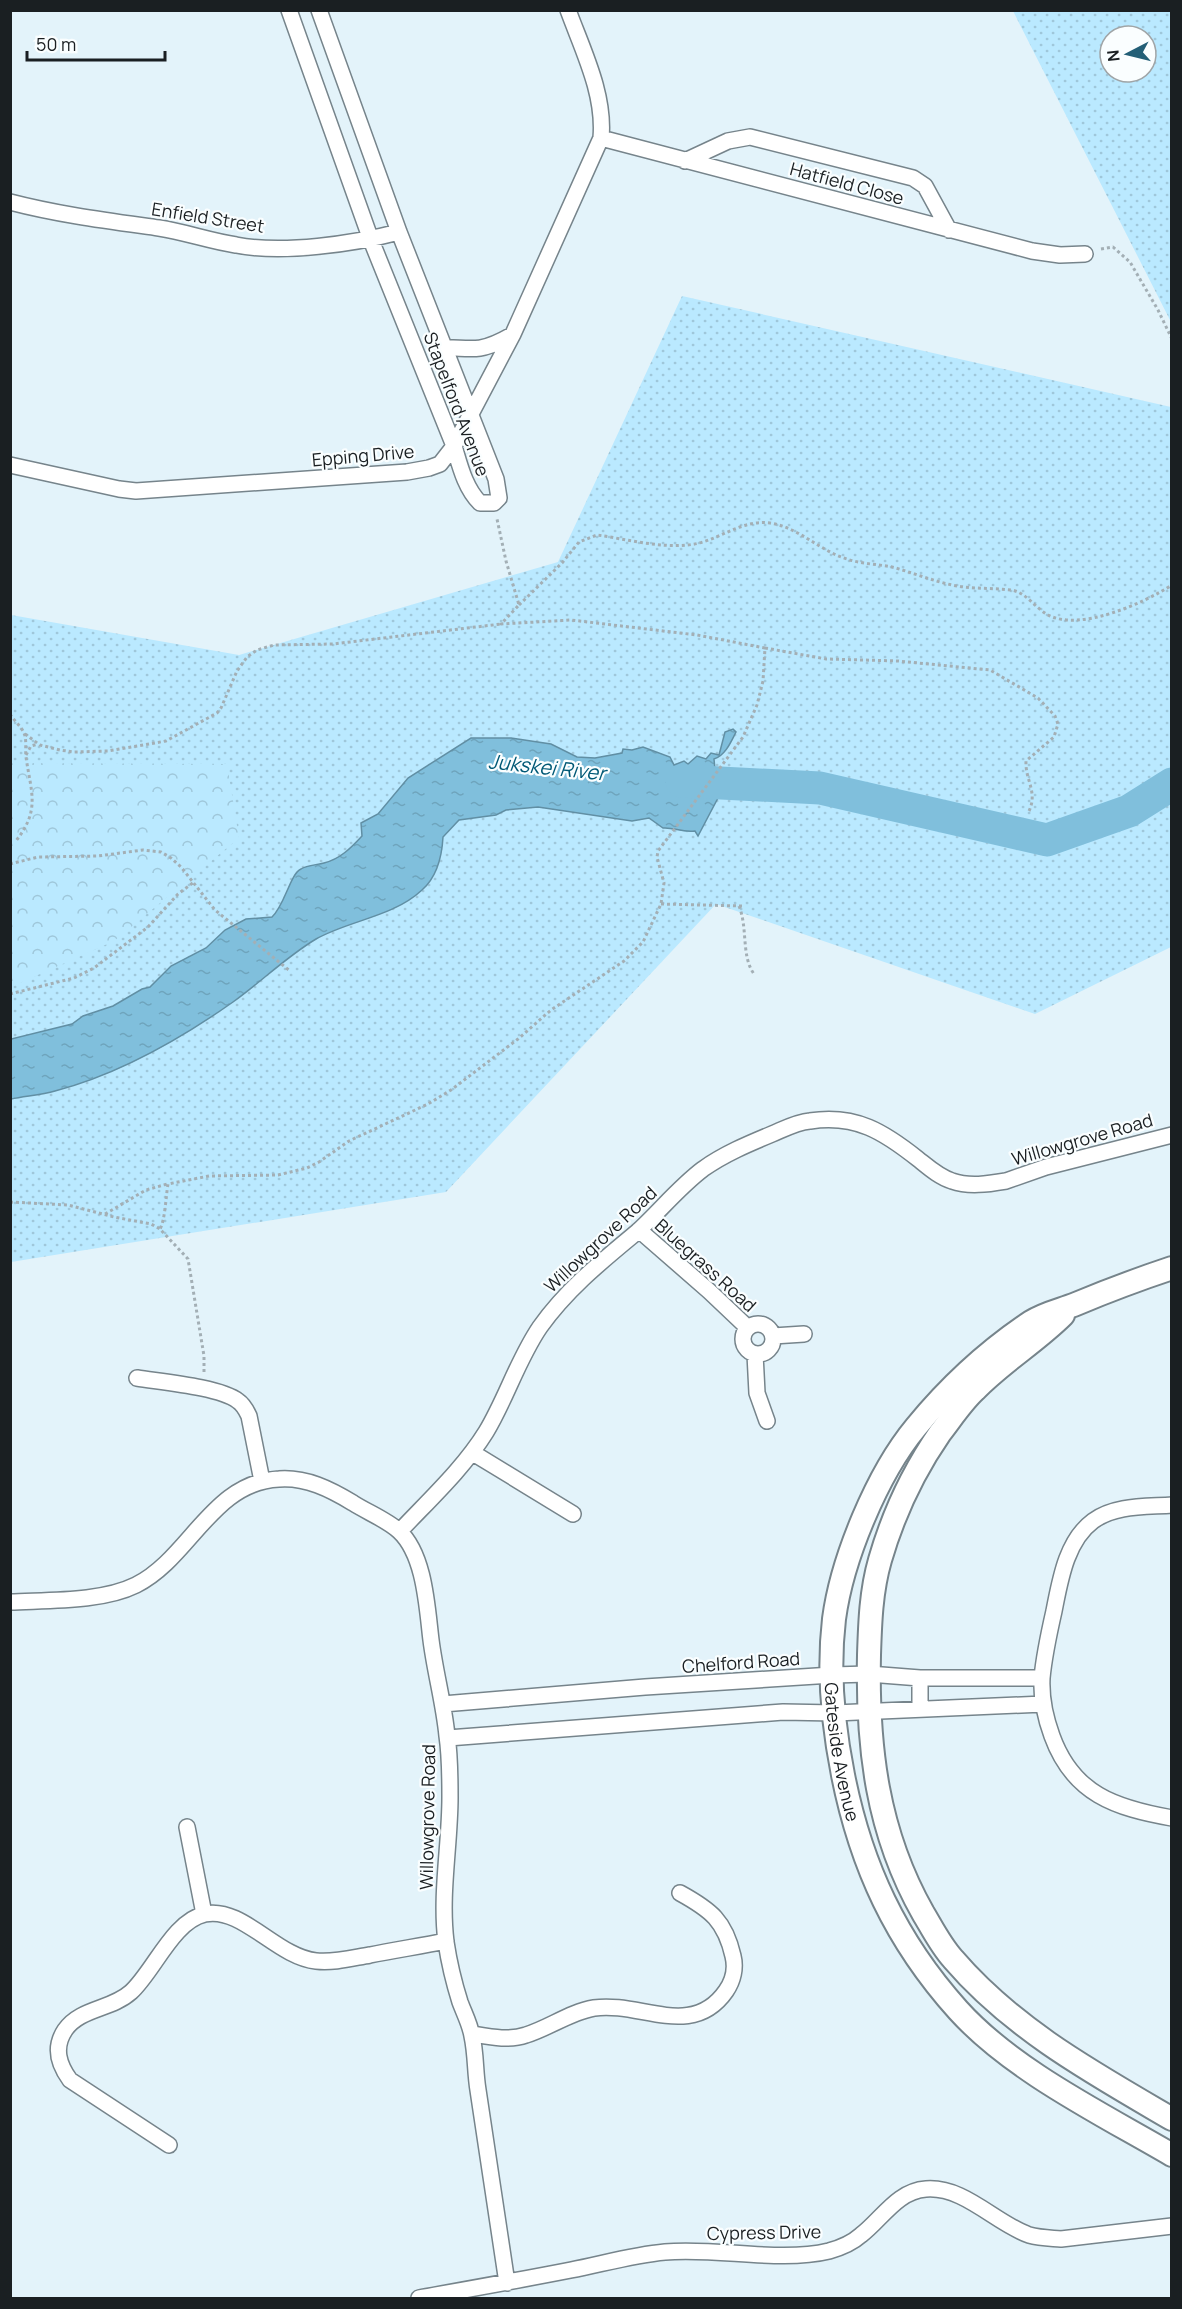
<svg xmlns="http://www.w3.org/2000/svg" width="1182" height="2309" viewBox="0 0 1182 2309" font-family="Manrope,sans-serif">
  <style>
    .grass { fill: url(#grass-dots); fill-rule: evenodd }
    .forest { fill: url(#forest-crowns) }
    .water { fill: url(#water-ripples); stroke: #618fa4; stroke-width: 1.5 }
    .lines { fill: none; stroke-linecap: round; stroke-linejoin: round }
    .river { stroke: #80bfdc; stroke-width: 33 }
    .street-casing { stroke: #76848b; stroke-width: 18 }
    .secondary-casing { stroke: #76848b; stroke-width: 26 }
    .path { stroke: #a3afb5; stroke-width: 3; stroke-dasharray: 3 3; stroke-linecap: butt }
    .street { stroke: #fff; stroke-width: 15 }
    .secondary { stroke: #fff; stroke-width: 22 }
    .labels { text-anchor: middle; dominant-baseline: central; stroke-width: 4.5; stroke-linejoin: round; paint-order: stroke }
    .street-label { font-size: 18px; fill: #1a1f22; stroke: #fafeff }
    .water-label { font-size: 20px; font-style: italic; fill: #005976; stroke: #fafeff }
  </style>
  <defs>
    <pattern id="grass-dots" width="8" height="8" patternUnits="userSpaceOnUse" patternTransform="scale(1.5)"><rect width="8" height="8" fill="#bae9ff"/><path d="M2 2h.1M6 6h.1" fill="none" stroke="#9fc7da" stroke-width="1.8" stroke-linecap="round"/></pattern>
    <pattern id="forest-crowns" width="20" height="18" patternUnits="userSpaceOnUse" patternTransform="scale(1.5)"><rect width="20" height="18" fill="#bae9ff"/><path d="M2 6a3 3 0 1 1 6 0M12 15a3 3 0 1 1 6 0" fill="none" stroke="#9fc7da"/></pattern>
    <pattern id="water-ripples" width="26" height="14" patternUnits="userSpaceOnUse" patternTransform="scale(1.5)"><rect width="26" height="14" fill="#80bfdc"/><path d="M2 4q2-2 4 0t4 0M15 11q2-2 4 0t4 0" fill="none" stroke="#6ea4bc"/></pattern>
  </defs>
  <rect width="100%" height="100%" fill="#e3f3fa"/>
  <path class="grass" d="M1013 11H1171V322ZM1110 36H1146V72H1110Z
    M682 296 1171 407V947L1035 1014 716 904 446 1192 11 1262V615L239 655 558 562Z"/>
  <path class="forest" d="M11 763 227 764 239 838 114 941 11 987Z"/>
  <path class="water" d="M733 729 736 732C731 742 725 756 714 759L715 770 727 773 726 776 729 777 698 836 695 831C682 833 674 827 663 828L649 818 632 821 538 807 506 810 496 815 459 820 443 837C442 855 437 877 422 890 393 917 350 920 316 939 286 957 261 982 233 1002 179 1040 120 1074 55 1091 41 1095 25 1096 11 1099V1039L72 1024 83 1016 113 1006 142 989 150 987 171 966 206 948 225 930 246 919 272 917C285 905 290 874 301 869 307 865 317 865 324 863 340 859 351 848 362 836L361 823 378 814 408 778 471 738H511L551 744 577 757 595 758 622 753 623 749 632 750 643 747 670 757 674 765 684 761 688 764 697 756 706 759 711 753 719 755 725 732Z"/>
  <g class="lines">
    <path class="river" d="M682 781 820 788 1047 840 1129 811 1172 784"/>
    <defs>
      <path id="street" d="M289 10 371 240 454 446C460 466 465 488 480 503H494L499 498 496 479 399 232 319 10
        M601 138 1032 251 1060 255 1085 254
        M685 161 728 141 750 137 913 178 925 186 949 230
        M10 202C60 215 109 221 159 228 185 232 210 241 236 245 283 254 353 244 399 232
        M444 347C476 350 484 351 512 335
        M10 465 119 489 136 491 407 472 429 468 440 464 454 446 513 334 601 138C605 94 583 51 568 10
        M639 1230 709 1291 748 1328
        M743 1339a15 15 0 1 1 30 0a15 15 0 1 1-30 0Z
        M773 1336 804 1334
        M755 1354 757 1393 767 1421
        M137 1378C162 1382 220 1387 238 1401 244 1405 246 1410 249 1416L262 1481
        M473 1453 573 1514
        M1172 1505C1145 1507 1115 1505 1093 1521 1066 1541 1060 1581 1054 1611 1049 1633 1044 1656 1042 1678 1041 1698 1045 1717 1052 1736 1073 1794 1115 1808 1172 1818
        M400 1531C429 1500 463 1469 486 1432 506 1399 518 1359 540 1327 567 1289 602 1261 637 1232 659 1212 679 1187 703 1169 724 1154 748 1144 772 1134 784 1129 797 1122 810 1121 856 1114 884 1132 918 1159 928 1167 939 1177 952 1181 969 1187 988 1184 1006 1181L1046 1167 1172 1135
        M10 1602C48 1600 102 1602 136 1585 190 1558 212 1482 279 1479 306 1477 330 1489 353 1503 367 1512 387 1520 399 1531 425 1555 427 1608 431 1640 435 1672 444 1704 447 1736 450 1756 450 1777 450 1797 450 1845 440 1894 446 1942 449 1962 454 1983 460 2002 464 2013 470 2024 472 2036 476 2054 475 2072 478 2090 488 2154 497 2219 507 2283
        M920 1678V1709
        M443 1704 645 1687 832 1675 869 1674 920 1678H1042
        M448 1738 783 1712 835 1713 1043 1704
        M187 1827 204 1914
        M472 2034C490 2037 509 2041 526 2035 549 2028 570 2012 594 2008 640 2001 692 2040 726 1991 733 1981 736 1968 733 1956 725 1921 711 1910 680 1893
        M169 2145 70 2080C59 2065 53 2048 65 2030 80 2008 111 2010 131 1992 154 1971 173 1921 205 1914 242 1906 277 1957 316 1961 334 1963 352 1958 370 1955 395 1950 421 1946 446 1941
        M419 2298C469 2289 520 2280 571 2270 602 2264 633 2255 665 2252 716 2247 780 2263 829 2251 840 2248 852 2243 861 2235 882 2219 897 2191 926 2189 964 2186 995 2223 1029 2235 1040 2238 1049 2238 1061 2239L1172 2226"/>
      <g id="secondary">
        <path id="s1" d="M1172 1268C1139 1279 1107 1291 1076 1304 1061 1310 1045 1313 1031 1322 989 1350 948 1388 916 1427 877 1474 842 1559 834 1619 828 1670 833 1725 843 1775 861 1866 896 1941 958 2010 1012 2070 1102 2114 1172 2155"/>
        <path d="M1063 1315C1036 1342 1002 1362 975 1390 962 1402 951 1419 940 1433 913 1472 893 1515 880 1560 871 1591 870 1623 869 1655 867 1747 877 1832 923 1913 932 1928 941 1946 953 1959 1013 2029 1093 2073 1172 2119"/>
      </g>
    </defs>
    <use href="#street" class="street-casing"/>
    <use href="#secondary" class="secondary-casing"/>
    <path class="path" d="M1101 249 1113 247 1130 262 1158 310 1172 339
      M519 605 562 563 579 542 597 535C626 539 659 548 687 545 717 543 739 519 770 523 798 527 820 551 847 559 861 564 877 564 892 567 914 573 935 582 957 586 975 589 993 588 1011 590 1026 592 1035 608 1048 615 1080 632 1144 603 1172 585
      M765 648 826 659 898 661 990 670 1038 698 1055 716 1058 724 1054 737 1026 761C1025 780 1038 792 1029 811
      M10 714C14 721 21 726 24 733 27 740 25 749 26 757 31 793 41 810 15 842
      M25 734 40 745 60 750 74 752 108 751 166 741 217 713 221 708 237 671 247 657 257 650 274 645 333 644 501 624
      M26 755 31 746 38 744
      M10 864 38 857 98 856 143 850 161 852 171 858 181 867 215 910 290 971
      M661 904 742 906
      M739 906C748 928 741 956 754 974
      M10 994 74 978 94 968 148 927 178 894 194 882
      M10 1202 68 1205 114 1217 151 1224 160 1229
      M105 1214 146 1190 167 1184
      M204 1372V1356L188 1259 160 1229C165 1221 166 1195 168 1184L209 1176 278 1175 307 1168 319 1162 349 1141 428 1104 451 1090 518 1039 551 1010 624 961 643 942 661 904 664 883 657 857 658 851 743 737 757 705 763 681 765 648 697 635 571 620 501 624 519 605 506 561 497 519"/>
    <use href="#street" class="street"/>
    <use href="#secondary" class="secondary"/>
  </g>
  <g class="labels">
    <g class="street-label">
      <text transform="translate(847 183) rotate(15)">Hatfield Close</text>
      <text transform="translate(208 217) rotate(9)">Enfield Street</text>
      <text transform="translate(457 404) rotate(69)">Stapelford Avenue</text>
      <text transform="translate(363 455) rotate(-5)">Epping Drive</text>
      <text transform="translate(1082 1139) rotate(-16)">Willowgrove Road</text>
      <text transform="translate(600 1239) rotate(-43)">Willowgrove Road</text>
      <text transform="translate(706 1265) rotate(42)">Bluegrass Road</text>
      <text transform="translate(741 1662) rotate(-4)">Chelford Road</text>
      <text stroke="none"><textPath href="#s1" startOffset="652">Gateside Avenue</textPath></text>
      <text transform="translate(427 1817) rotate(-89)">Willowgrove Road</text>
      <text transform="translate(764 2232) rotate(-1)">Cypress Drive</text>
    </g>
    <g class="water-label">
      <text transform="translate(547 767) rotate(6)">Jukskei River</text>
    </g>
  </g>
  <rect width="1182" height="2309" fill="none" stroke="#1a1f22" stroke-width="24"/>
  <g transform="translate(1128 54) rotate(263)"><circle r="28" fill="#fafeff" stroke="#a0a5a7" stroke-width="1.5"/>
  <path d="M0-4.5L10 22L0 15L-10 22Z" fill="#235f77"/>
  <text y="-9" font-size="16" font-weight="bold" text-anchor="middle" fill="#1a1f22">N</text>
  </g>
  <path d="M27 51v9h138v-9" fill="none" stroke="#1a1f22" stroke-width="3"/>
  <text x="36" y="51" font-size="18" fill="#1a1f22" stroke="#fafeff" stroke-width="4.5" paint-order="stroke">50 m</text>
</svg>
